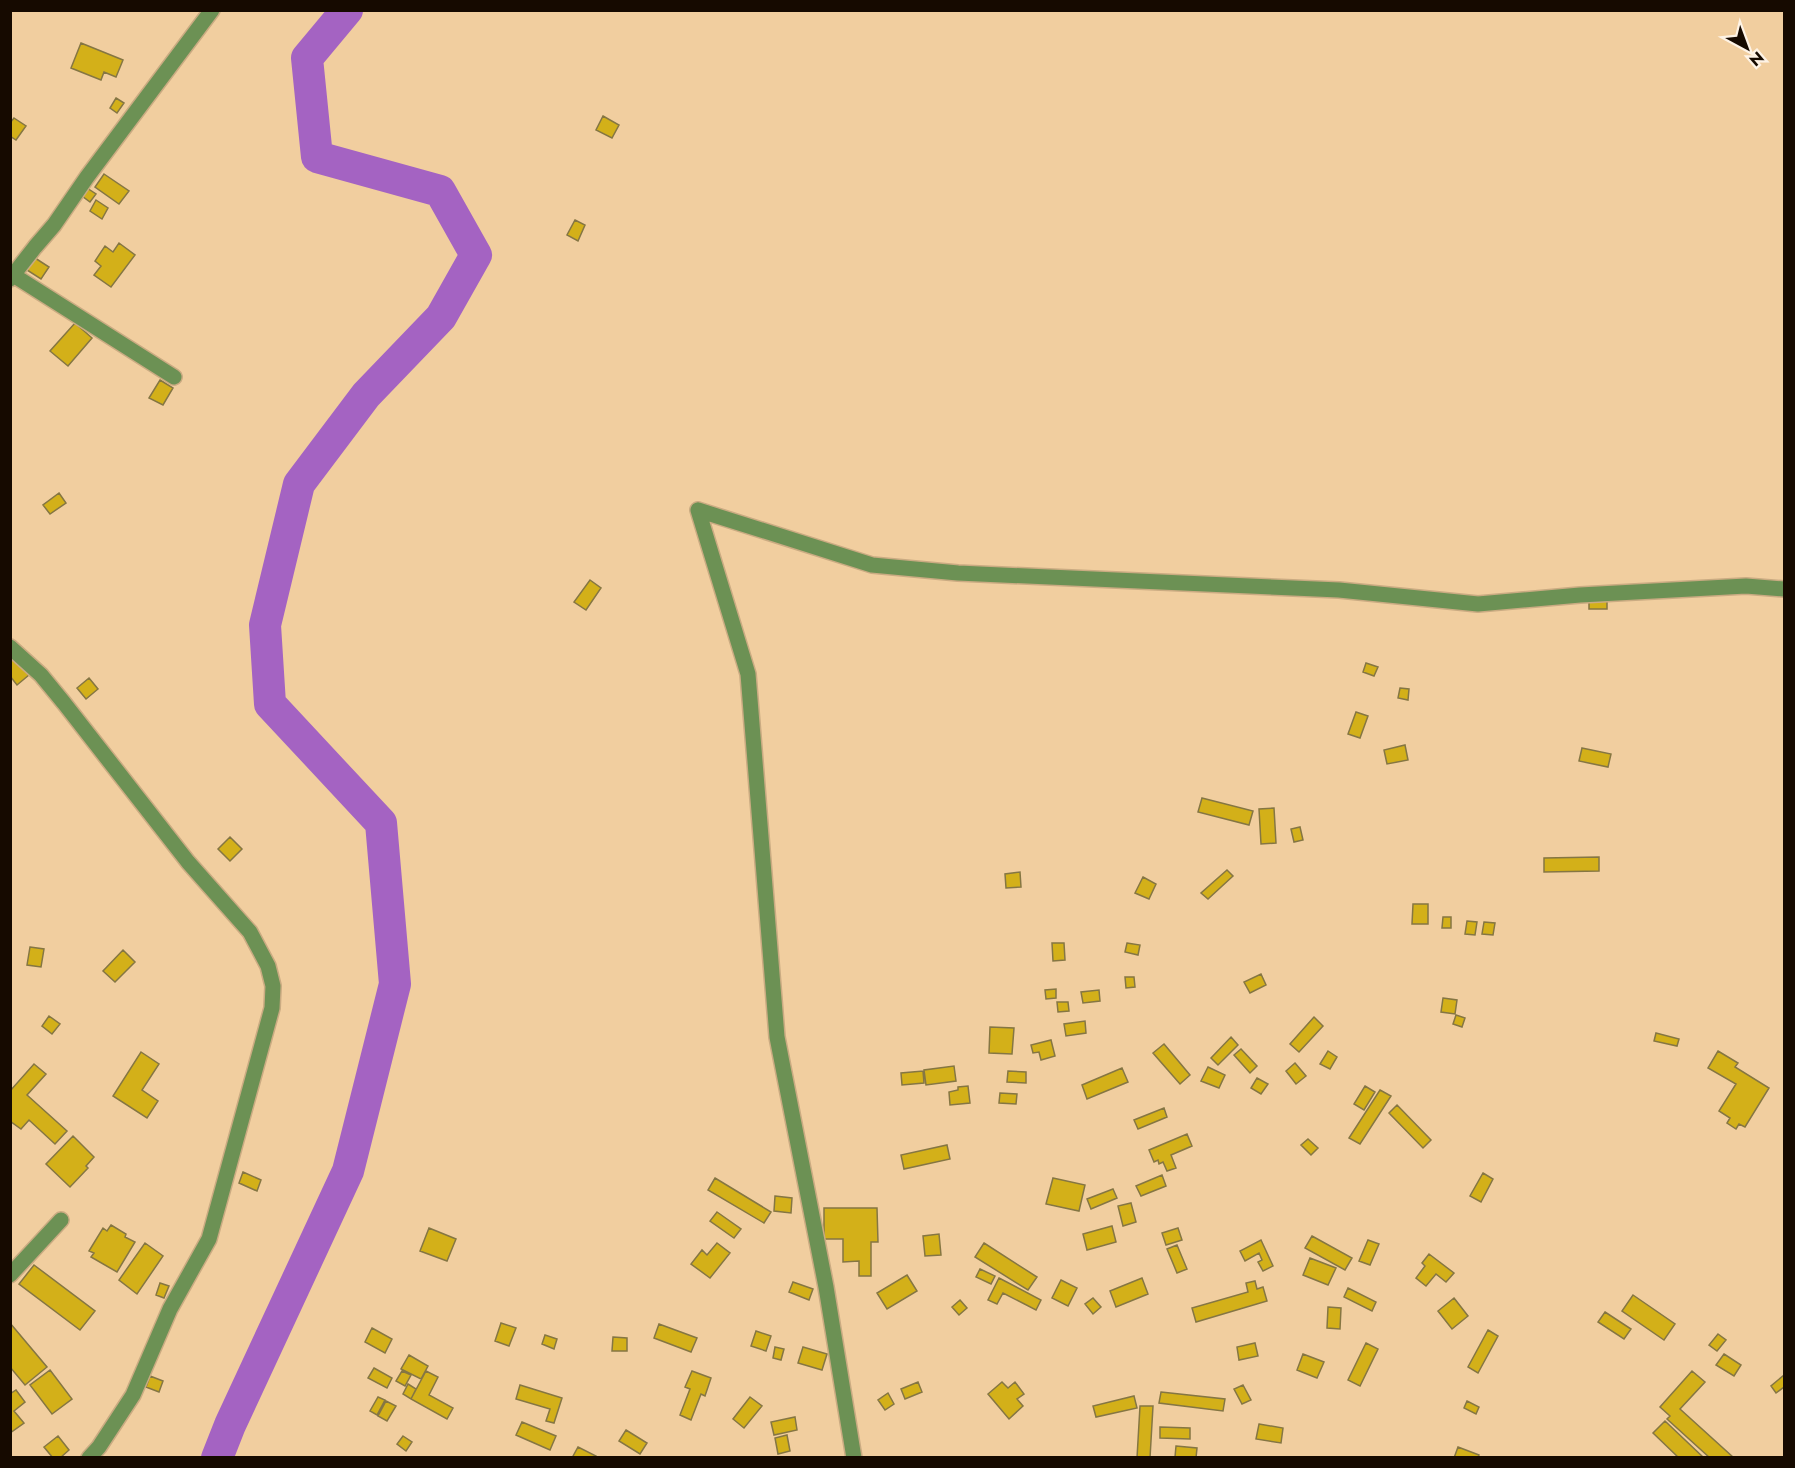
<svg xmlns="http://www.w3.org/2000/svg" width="1795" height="1468" viewBox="0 0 1795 1468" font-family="Jost,sans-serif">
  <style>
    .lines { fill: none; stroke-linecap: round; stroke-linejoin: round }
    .river { stroke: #a463c2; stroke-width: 32 }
    .building { fill: #d3b019; stroke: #857643; stroke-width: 1.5 }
    .minor-casing { stroke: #caab82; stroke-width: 18 }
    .minor { stroke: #6c9154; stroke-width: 15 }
  </style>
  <rect width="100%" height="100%" fill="#f1ce9f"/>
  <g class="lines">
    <path class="river" d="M217 1458 230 1425 348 1171 395 984 381 823 270 704 265 625 299 484 366 395 441 317 476 255 440 191 317 157 307 58 347 10"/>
  </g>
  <path class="building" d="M81 43 123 60 116 77 104 72 101 80 71 68Z
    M116 98 124 103 117 113 110 108Z
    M603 116 619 125 612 138 596 130Z
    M14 118 26 126 16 140 10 136V123Z
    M104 174 129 191 119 204 95 187Z
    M87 188 96 194 90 202 82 196Z
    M96 200 108 208 102 219 90 211Z
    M575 220 585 225 578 241 567 235Z
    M119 243 135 255 111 287 94 275 101 266 95 261 105 246 113 252Z
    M35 258 49 267 41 279 27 270Z
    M75 323 92 338 68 366 50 351Z
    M160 380 173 388 163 405 149 398Z
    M59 493 66 503 50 514 43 505Z
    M590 580 601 588 586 610 574 602Z
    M1589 597 1607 598V609H1589Z
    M13 655 29 675 17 685 10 676V658Z
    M1366 663 1378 667 1374 676 1363 672Z
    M89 678 98 689 86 699 77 688Z
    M1400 688 1409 689 1408 700 1398 698Z
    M1356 712 1368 716 1360 738 1348 734Z
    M1405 745 1408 760 1387 764 1384 750Z
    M1582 748 1611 754 1608 767 1579 761Z
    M1202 798 1253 811 1249 825 1198 812Z
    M1274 808 1276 843 1261 844 1259 809Z
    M1300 827 1303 840 1294 842 1291 829Z
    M230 837 242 849 230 861 218 849Z
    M1599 857V871L1544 872V858Z
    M1227 870 1233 876 1208 899 1201 893Z
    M1020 872 1021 887 1006 888 1005 874Z
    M1143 877 1156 884 1149 899 1135 893Z
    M1413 904H1428V924H1412Z
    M1443 917H1451V928H1442Z
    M1467 921 1477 922 1475 935 1465 934Z
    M1484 922 1495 923 1493 935 1482 934Z
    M1052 943H1064L1065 960 1053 961Z
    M1127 943 1140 945 1138 955 1125 952Z
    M30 947 44 949 41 967 27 965Z
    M123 950 135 962 115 982 103 971Z
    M1261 974 1266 985 1250 993 1244 982Z
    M1125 977H1134L1135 987 1126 988Z
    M1056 989V998L1046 999 1045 990Z
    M1099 990 1100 1001 1083 1003 1081 992Z
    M1443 998 1457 1000 1455 1014 1441 1012Z
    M1057 1002H1068L1069 1011 1058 1012Z
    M1456 1015 1465 1018 1462 1027 1453 1024Z
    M49 1016 60 1024 52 1034 42 1026Z
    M1314 1017 1323 1026 1299 1052 1290 1044Z
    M1085 1021 1086 1033 1066 1036 1064 1024Z
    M990 1027 1014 1028 1012 1054 989 1053Z
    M1656 1033 1679 1039 1677 1046 1654 1041Z
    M1231 1037 1238 1045 1218 1065 1211 1058Z
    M1051 1040 1055 1056 1041 1060 1039 1052 1033 1053 1031 1045Z
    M1164 1044 1190 1075 1180 1084 1153 1053Z
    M1241 1049 1257 1066 1250 1073 1234 1055Z
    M1328 1051 1337 1057 1330 1069 1320 1064Z
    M1718 1051 1738 1063 1735 1067 1769 1088 1745 1127 1739 1124 1736 1129 1727 1123 1730 1118 1719 1111 1736 1084 1708 1068Z
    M141 1052 159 1064 142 1090 158 1101 147 1118 113 1096Z
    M1295 1063 1306 1076 1296 1084 1286 1071Z
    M34 1064 46 1074 27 1095 67 1131 55 1144 29 1120 21 1129 10 1121V1091Z
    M954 1066 956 1081 926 1085 924 1070Z
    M1208 1067 1225 1075 1219 1088 1201 1081Z
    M1122 1068 1128 1082 1087 1099 1082 1085Z
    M923 1071 924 1083 902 1085 901 1073Z
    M1008 1071 1026 1072V1083L1007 1082Z
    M1257 1078 1268 1084 1261 1094 1251 1088Z
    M968 1086 970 1103 950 1105 949 1092 958 1090V1087Z
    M1365 1086 1375 1092 1364 1110 1354 1104Z
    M1380 1090 1391 1096 1360 1144 1349 1138Z
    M1000 1093 1017 1094 1016 1104 999 1103Z
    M1397 1105 1431 1140 1423 1148 1389 1113Z
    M1164 1108 1167 1117 1138 1129 1134 1120Z
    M1187 1134 1192 1146 1171 1155 1176 1168 1167 1171 1163 1162 1159 1164 1158 1160 1154 1162 1149 1150Z
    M73 1136 94 1157 86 1166 88 1168 70 1187 46 1164Z
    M1308 1139 1318 1148 1311 1155 1301 1145Z
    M947 1145 950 1159 904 1169 901 1155Z
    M243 1172 261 1180 257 1191 239 1183Z
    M1483 1173 1493 1179 1481 1202 1470 1196Z
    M1162 1175 1166 1186 1141 1196 1136 1186Z
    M715 1178 771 1212 764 1223 708 1190Z
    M1053 1178 1085 1185 1079 1211 1046 1204Z
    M1113 1189 1117 1198 1091 1209 1087 1199Z
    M775 1196 792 1198 791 1213 774 1211Z
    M1131 1203 1136 1222 1123 1226 1118 1206Z
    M824 1208H877L878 1242H871V1276H859V1261L843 1262V1239H824Z
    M717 1212 741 1229 734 1238 710 1221Z
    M111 1225 126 1234 125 1237 135 1242 117 1272 91 1257 94 1253 89 1251 103 1228 107 1231Z
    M1112 1226 1116 1242 1087 1250 1083 1234Z
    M429 1228 456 1239 447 1261 420 1251Z
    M1178 1228 1182 1240 1166 1245 1162 1233Z
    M939 1234 941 1255 925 1256 923 1236Z
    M1312 1236 1352 1258 1345 1270 1305 1248Z
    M1261 1240 1273 1266 1263 1271 1258 1262 1262 1260 1259 1253 1245 1261 1240 1251Z
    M1368 1240 1379 1244 1370 1265 1359 1261Z
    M145 1243 163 1256 137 1294 119 1280Z
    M717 1243 730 1253 710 1278 691 1264 702 1250 707 1255Z
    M984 1243 1037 1277 1028 1290 975 1257Z
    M1177 1245 1187 1269 1177 1273 1167 1249Z
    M1429 1254 1454 1273 1446 1282 1436 1274 1426 1286 1416 1278 1425 1266 1422 1263Z
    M1310 1258 1336 1268 1328 1285 1303 1275Z
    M34 1265 95 1311 80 1330 19 1284Z
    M980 1269 995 1276 991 1284 976 1277Z
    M907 1275 917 1291 887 1309 877 1293Z
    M999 1278 1041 1300 1036 1310 1003 1293 997 1304 988 1300Z
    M1142 1278 1148 1294 1116 1307 1110 1291Z
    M1061 1280 1077 1288 1068 1306 1052 1298Z
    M1255 1281 1257 1289 1263 1287 1267 1301 1196 1322 1192 1308 1248 1292 1246 1283Z
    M793 1282 813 1289 809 1300 789 1292Z
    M160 1283 169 1286 164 1298 156 1295Z
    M1348 1288 1376 1302 1372 1311 1344 1297Z
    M1633 1295 1675 1324 1664 1340 1622 1311Z
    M1093 1298 1101 1307 1093 1314 1085 1304Z
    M1454 1298 1468 1316 1452 1329 1438 1311Z
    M960 1300 967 1308 959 1315 952 1307Z
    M1328 1307 1341 1308 1340 1329 1327 1328Z
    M1605 1312 1631 1329 1624 1339 1598 1322Z
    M10 1323 47 1367 25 1385 10 1367Z
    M501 1323 516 1328 509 1346 495 1341Z
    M659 1324 697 1338 691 1352 654 1338Z
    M372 1328 392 1339 385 1353 365 1342Z
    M1488 1330 1498 1336 1478 1373 1468 1367Z
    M756 1331 771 1336 766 1351 751 1346Z
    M1718 1334 1726 1340 1717 1351 1709 1345Z
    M545 1335 557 1339 554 1349 542 1344Z
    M613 1337 627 1338V1351H612Z
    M1255 1343 1258 1356 1239 1360 1237 1347Z
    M1366 1343 1378 1349 1360 1386 1348 1380Z
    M775 1347 784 1349 781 1360 773 1358Z
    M803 1347 827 1354 822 1370 798 1363Z
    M1303 1354 1324 1362 1317 1378 1297 1370Z
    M1724 1354 1741 1365 1734 1376 1716 1365Z
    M409 1355 428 1366 421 1379 401 1369Z
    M374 1368 392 1378 387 1388 368 1378Z
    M50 1370 72 1399 52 1414 30 1385Z
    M402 1371 411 1375 405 1386 396 1381Z
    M426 1371 438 1377 429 1395 453 1408 447 1419 411 1399Z
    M692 1371 711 1378 705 1396 701 1394 691 1420 680 1415 690 1389 685 1387Z
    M1692 1371 1705 1382 1680 1409 1734 1458H1710L1667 1419 1670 1416 1660 1407Z
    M1784 1375V1387L1776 1393 1771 1386Z
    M150 1376 163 1381 159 1392 146 1387Z
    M918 1382 922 1392 905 1399 901 1389Z
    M1002 1382 1008 1388 1015 1382 1024 1394 1017 1399 1023 1406 1009 1419 988 1394Z
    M408 1384 416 1389 411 1399 403 1394Z
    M520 1385 562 1398 554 1423 546 1421 550 1409 516 1399Z
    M1243 1385 1251 1400 1242 1404 1234 1389Z
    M16 1390 25 1402 14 1411 24 1423 10 1433V1394Z
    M1161 1392 1225 1399 1223 1411 1159 1403Z
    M888 1393 894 1404 885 1410 878 1400Z
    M1134 1396 1137 1408 1096 1417 1093 1406Z
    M378 1397 385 1400 377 1415 370 1411Z
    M750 1397 762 1406 744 1428 733 1419Z
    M386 1401 396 1406 387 1421 378 1416Z
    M1467 1401 1479 1407 1476 1414 1464 1408Z
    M1140 1406H1153L1150 1458H1137Z
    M795 1417 797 1430 774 1435 771 1422Z
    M1665 1421 1704 1458H1679L1653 1433Z
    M522 1422 556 1436 550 1450 516 1435Z
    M1259 1424 1283 1428 1281 1443 1256 1439Z
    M1160 1427 1190 1428V1439L1160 1438Z
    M626 1430 647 1443 640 1454 619 1441Z
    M787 1435 790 1451 778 1454 775 1438Z
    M58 1436 69 1450 60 1458H53L44 1447Z
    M403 1436 412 1442 406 1451 397 1444Z
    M1176 1446 1197 1448 1196 1458 1175 1457Z
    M578 1447 596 1456 595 1458H572Z
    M1458 1447 1479 1455 1478 1458H1454Z"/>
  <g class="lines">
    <defs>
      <path id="minor" d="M10 273 174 377
        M10 279 35 247 54 225 87 177 212 10
        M698 510 872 565 958 573 1339 590 1478 604 1580 595 1746 586 1784 589
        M698 510 748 674 777 1037 826 1287 854 1458
        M10 647 41 675 64 703 188 862 250 932 268 966 273 986 272 1008 209 1239 170 1309 133 1395 99 1447 89 1458
        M10 1275 61 1220"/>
    </defs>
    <use href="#minor" class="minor-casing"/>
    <use href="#minor" class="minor"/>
  </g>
  <rect width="1795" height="1468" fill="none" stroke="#160a00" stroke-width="24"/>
  <g transform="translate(1747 48) rotate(139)" stroke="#fef3e5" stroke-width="4.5" paint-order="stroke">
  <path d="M0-4.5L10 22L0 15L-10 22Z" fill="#160a00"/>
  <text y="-9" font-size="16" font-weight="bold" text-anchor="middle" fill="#160a00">N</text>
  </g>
</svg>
